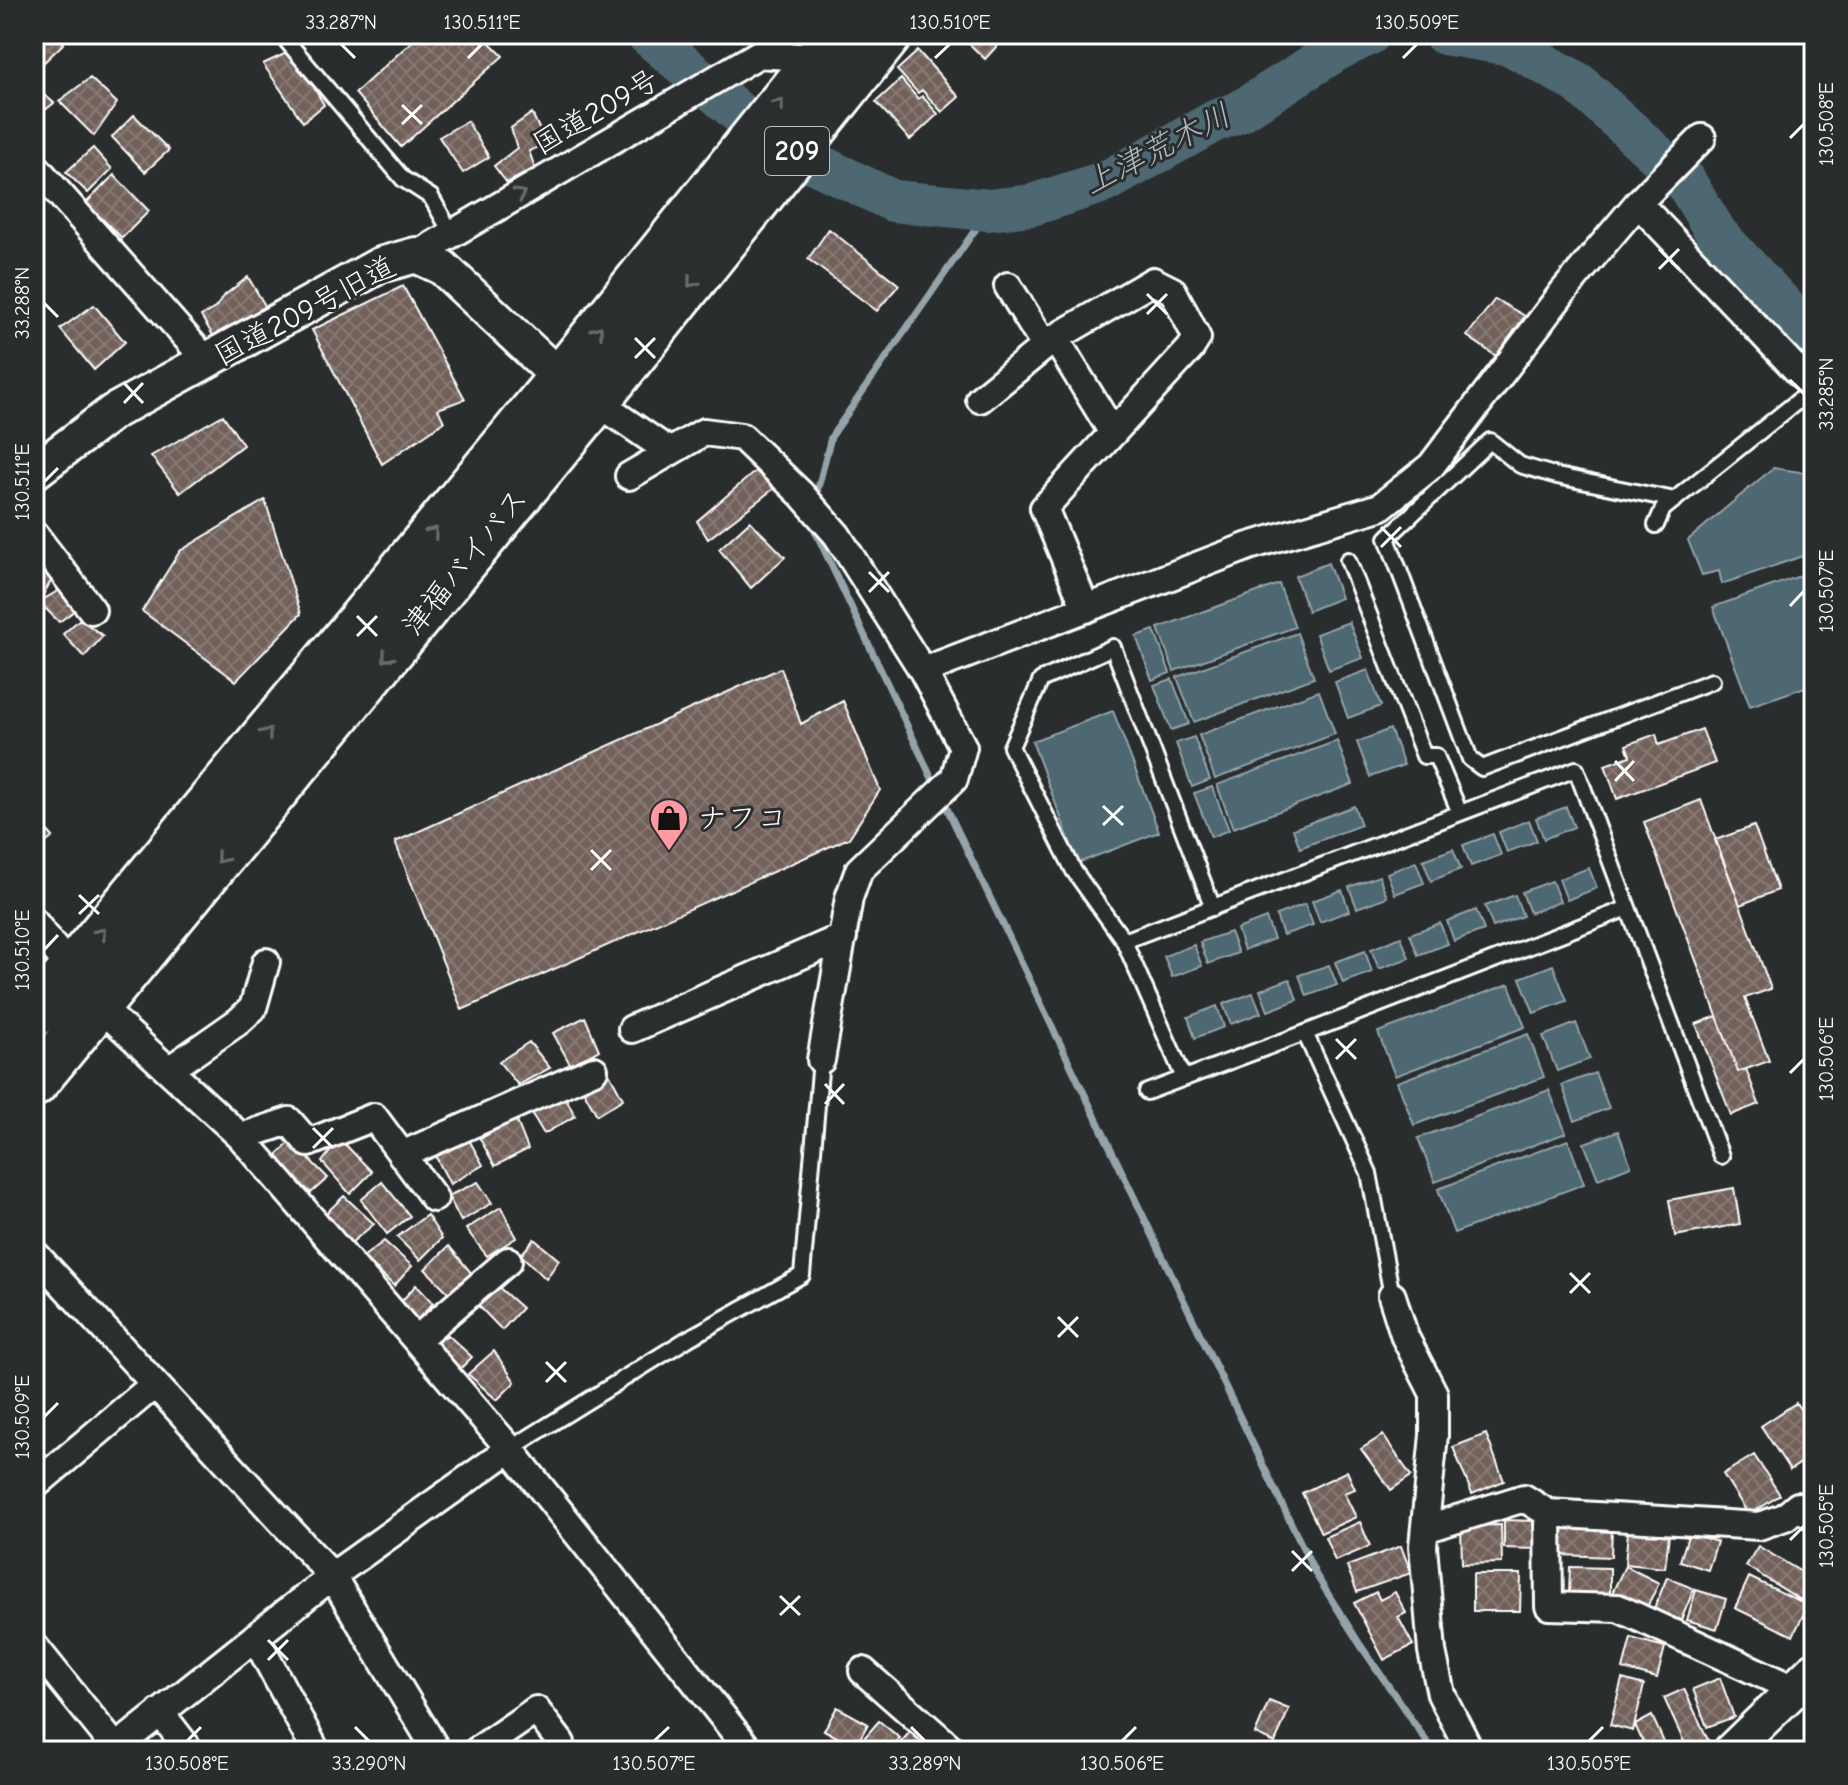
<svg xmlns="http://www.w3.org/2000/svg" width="1848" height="1785" viewBox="0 0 1848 1785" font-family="'Comic Neue','Klee One',sans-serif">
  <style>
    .water { fill: #4d6772; stroke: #94a4aa; stroke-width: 2 }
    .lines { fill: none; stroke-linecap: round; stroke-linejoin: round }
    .stream { stroke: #94a4aa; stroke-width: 7 }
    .river { stroke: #4d6772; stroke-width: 42 }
    .building { fill: url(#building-cross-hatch); stroke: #fff; stroke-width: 2 }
    .service-casing { stroke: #fff; stroke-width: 20 }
    .minor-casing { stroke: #fff; stroke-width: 32 }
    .tertiary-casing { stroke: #fff; stroke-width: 40 }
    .trunk-casing { stroke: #fff; stroke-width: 50 }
    .service { stroke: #2a2d2e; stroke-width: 14 }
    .minor { stroke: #2a2d2e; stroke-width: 26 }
    .tertiary { stroke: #2a2d2e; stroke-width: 34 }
    .trunk { stroke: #2a2d2e; stroke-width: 44 }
    .oneway { stroke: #6a6c6d }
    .ticks { fill: none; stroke: #fff; stroke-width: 3 }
    .labels { text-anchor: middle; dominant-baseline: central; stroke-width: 6; stroke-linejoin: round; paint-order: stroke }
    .shield { fill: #2a2d2e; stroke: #bfc0c0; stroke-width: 2 }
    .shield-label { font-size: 28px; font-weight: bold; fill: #fff }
    .street-label { font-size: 30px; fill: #fff; stroke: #2a2d2e }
    .poi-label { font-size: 30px; fill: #fff; stroke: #2a2d2e; text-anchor: start }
    .water-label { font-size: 32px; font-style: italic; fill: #afbbc0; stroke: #2a2d2e }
    .neatline { fill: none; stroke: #fff; stroke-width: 3 }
    .ticks-label { font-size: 20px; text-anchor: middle; fill: #fff }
  </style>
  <defs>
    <pattern id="building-cross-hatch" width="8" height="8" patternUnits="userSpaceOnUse" patternTransform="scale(2)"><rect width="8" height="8" fill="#72615a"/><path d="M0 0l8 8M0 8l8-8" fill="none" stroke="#877973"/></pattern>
  </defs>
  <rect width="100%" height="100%" fill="#2a2d2e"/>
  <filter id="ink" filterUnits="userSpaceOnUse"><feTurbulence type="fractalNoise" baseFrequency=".0125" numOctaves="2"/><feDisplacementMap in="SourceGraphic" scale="16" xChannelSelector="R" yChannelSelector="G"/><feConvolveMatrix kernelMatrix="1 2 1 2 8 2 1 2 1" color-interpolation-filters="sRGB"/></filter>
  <g filter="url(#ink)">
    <path class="water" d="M1773 468 1814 474V552L1722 584 1719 571 1702 575 1688 540Z
      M1328 563 1341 598 1308 611 1295 576Z
      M1814 571V684L1750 706 1713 607Z
      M1279 584 1295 627 1174 671 1158 628Z
      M1349 622 1363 658 1329 670 1316 634Z
      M1154 630 1170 673 1152 680 1136 636Z
      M1297 633 1314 678 1194 722 1177 677Z
      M1368 670 1381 706 1348 718 1335 682Z
      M1172 679 1189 724 1171 730 1154 685Z
      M1319 691 1335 734 1215 779 1199 735Z
      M1113 711 1159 832 1078 863 1032 741Z
      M1390 729 1404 765 1370 777 1357 742Z
      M1194 737 1210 780 1192 787 1176 743Z
      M1337 741 1353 784 1233 828 1217 785Z
      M1212 787 1229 830 1211 837 1194 793Z
      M1354 806 1361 825 1300 848 1293 829Z
      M1566 807 1574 827 1544 839 1536 818Z
      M1529 820 1537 841 1507 852 1499 832Z
      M1493 834 1501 855 1471 866 1463 845Z
      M1453 849 1461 869 1431 881 1423 860Z
      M1416 862 1424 883 1395 894 1387 873Z
      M1589 868 1597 888 1567 900 1559 879Z
      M1379 876 1387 897 1357 908 1349 887Z
      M1552 881 1560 902 1530 913 1522 892Z
      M1342 890 1349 911 1320 922 1312 901Z
      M1515 895 1523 916 1493 927 1485 906Z
      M1305 904 1313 925 1283 935 1276 915Z
      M1476 910 1484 930 1454 941 1447 921Z
      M1266 918 1274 939 1244 950 1237 929Z
      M1440 923 1448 944 1418 955 1410 934Z
      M1230 932 1238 953 1208 964 1200 942Z
      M1401 937 1409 958 1379 969 1371 949Z
      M1194 945 1202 966 1172 977 1164 956Z
      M1365 951 1372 972 1343 983 1335 962Z
      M1329 965 1337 985 1307 996 1299 975Z
      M1553 965 1567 1001 1534 1013 1520 978Z
      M1290 979 1297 1000 1268 1011 1260 990Z
      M1509 984 1525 1027 1395 1076 1378 1032Z
      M1253 993 1261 1013 1231 1024 1223 1004Z
      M1217 1006 1224 1027 1195 1038 1188 1017Z
      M1576 1023 1590 1059 1557 1071 1543 1036Z
      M1528 1034 1544 1077 1414 1125 1397 1082Z
      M1595 1073 1609 1108 1575 1121 1562 1085Z
      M1549 1090 1566 1133 1435 1182 1418 1138Z
      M1618 1131 1631 1166 1598 1179 1584 1143Z
      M1568 1140 1584 1184 1454 1233 1438 1189Z"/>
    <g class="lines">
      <path class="stream" d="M815 500 831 437 989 210
        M810 520 936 787
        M942 798 1316 1575 1361 1646 1433 1751"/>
      <path class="river" d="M647 34 775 144 893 201 989 210 1032 205 1107 181 1215 121 1239 112 1337 50 1370 34
        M1444 34 1511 45 1578 83 1685 181 1717 234 1814 339"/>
    </g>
    <path class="building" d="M34 34H56L64 43 36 70Z
      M420 34H481L503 56 401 147 355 93Z
      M959 34H1008L985 59Z
      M293 50 324 105 303 122 263 64Z
      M918 51 959 97 942 112 922 90 918 93 897 70Z
      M90 78 117 103 94 136 59 101Z
      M901 79 918 99 922 96 938 114 910 140 876 102Z
      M34 86 54 103 34 119Z
      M532 113 546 144 529 151 535 168 507 183 494 166 517 148 511 128Z
      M134 115 169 150 145 172 112 137Z
      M467 121 489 157 463 173 439 137Z
      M93 148 112 169 88 193 66 172Z
      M114 175 149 211 122 238 86 203Z
      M829 229 899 285 877 311 808 259Z
      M248 277 267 309 214 337 201 316 215 308 225 295Z
      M403 286 465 399 438 409 444 422 382 464 312 330Z
      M1495 299 1525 316 1496 356 1467 336Z
      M94 305 125 342 94 370 60 329Z
      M223 415 243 445 180 493 151 456Z
      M758 469 776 487 708 539 697 521Z
      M265 500 301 614 236 681 142 611 180 551Z
      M750 521 785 557 751 588 719 549Z
      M34 549 55 574 39 602 34 593Z
      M63 588 78 608 59 622 39 602Z
      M80 619 103 636 84 657 63 634Z
      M781 668 801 724 843 701 880 790 849 838 462 1010 395 842Z
      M1702 729 1715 763 1617 799 1605 765 1630 756 1626 745 1656 734 1659 745Z
      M1701 800 1771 989 1745 998 1769 1061 1738 1072 1644 822Z
      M34 816 53 837 34 852Z
      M1754 826 1778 890 1740 905 1715 840Z
      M1717 1016 1738 1072 1746 1069 1759 1104 1731 1115 1696 1024Z
      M585 1017 599 1050 571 1066 553 1033Z
      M529 1042 550 1068 518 1085 499 1062Z
      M609 1073 623 1099 597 1115 581 1086Z
      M564 1094 575 1116 544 1134 529 1109Z
      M516 1119 528 1149 495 1166 480 1139Z
      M468 1138 483 1165 450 1184 436 1157Z
      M340 1139 372 1172 350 1194 322 1162Z
      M291 1141 328 1178 311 1193 273 1159Z
      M382 1182 410 1216 387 1234 361 1200Z
      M478 1182 492 1203 461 1221 448 1196Z
      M1734 1188 1740 1224 1675 1236 1669 1200Z
      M344 1196 374 1224 351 1243 323 1216Z
      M501 1207 516 1238 487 1256 466 1229Z
      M427 1215 442 1238 420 1260 397 1237Z
      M534 1239 559 1260 546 1279 521 1255Z
      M384 1241 412 1266 394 1286 363 1257Z
      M449 1246 472 1274 450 1294 425 1269Z
      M495 1284 522 1308 502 1330 475 1302Z
      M416 1285 433 1303 417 1321 399 1304Z
      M448 1335 472 1357 459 1370 433 1345Z
      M494 1351 515 1382 497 1400 468 1374Z
      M1796 1403 1814 1430V1454L1790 1470 1761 1426Z
      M1486 1434 1504 1481 1472 1494 1453 1447Z
      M1383 1435 1411 1476 1391 1490 1361 1449Z
      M1754 1455 1780 1495 1749 1515 1723 1474Z
      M1347 1471 1355 1489 1344 1493 1356 1517 1321 1533 1302 1493Z
      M1504 1520 1535 1521V1549L1504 1548Z
      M1360 1522 1370 1546 1335 1561 1325 1537Z
      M1501 1525 1502 1563 1462 1564 1461 1526Z
      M1561 1526 1612 1527 1611 1557 1561 1555Z
      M1628 1531 1669 1535 1665 1568 1625 1564Z
      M1689 1533 1717 1542 1708 1570 1680 1561Z
      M1401 1546 1411 1573 1357 1592 1347 1566Z
      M1758 1546 1813 1579 1801 1600 1746 1566Z
      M1625 1566 1659 1583 1646 1609 1612 1593Z
      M1570 1567 1610 1568V1596L1569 1595Z
      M1473 1574H1521L1520 1611H1473Z
      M1667 1577 1694 1589 1679 1625 1652 1614Z
      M1749 1577 1808 1605 1793 1636 1735 1608Z
      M1696 1590 1726 1599 1717 1629 1687 1620Z
      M1376 1592 1380 1600 1395 1592 1406 1613 1398 1617 1413 1645 1384 1660 1354 1603Z
      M1631 1638 1665 1647 1657 1678 1623 1669Z
      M1720 1678 1734 1717 1707 1727 1693 1689Z
      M1622 1679 1644 1685 1633 1731 1610 1725Z
      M1684 1689 1710 1744 1696 1751H1688L1664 1698Z
      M1269 1701 1289 1709 1275 1743 1255 1734Z
      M837 1707 868 1724 855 1747 824 1730Z
      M1652 1716 1668 1751H1647L1635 1725Z
      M879 1721 900 1738 889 1751H865L858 1745Z
      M917 1724 931 1737 922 1748 926 1751H893Z"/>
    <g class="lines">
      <defs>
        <path id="service" d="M281 34 403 179 431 197 452 234
          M1675 500 1557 476 1520 465 1490 441 1387 538 1470 759 1482 768 1712 681
          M1656 525 1663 509 1814 388
          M1348 560 1424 756H1436L1460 813
          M1124 941 1576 769 1721 1156
          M1184 1078 1124 941 1074 871 1011 747 1041 680 1113 647 1213 908
          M1147 1092 1305 1033
          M1392 1296 1369 1173 1305 1033 1628 908
          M510 1449 689 1338 802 1275 821 1060"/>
        <path id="minor" d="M34 165 207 361
          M1638 203 1702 138
          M416 255 759 54 816 58
          M1008 286 1045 346
          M587 395 670 452
          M980 399 1055 338
          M629 476 704 432 742 437 801 494 837 535 923 671 963 747 954 779 859 870 849 898 821 1060
          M34 534 92 610
          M1086 609 1044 508 1190 349 1197 338 1173 291 1153 281 1055 338 1113 433
          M923 671 1249 546 1380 507 1431 466 1563 292 1638 203 1814 388
          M34 922 99 1006 241 1137 510 1449 750 1751
          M632 1029 843 937
          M169 1070 239 1021 253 1008 266 962
          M241 1137 289 1121 308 1143 374 1117 434 1198
          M402 1155 594 1070
          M34 1253 332 1576 437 1751
          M1392 1296 1405 1337 1434 1394V1435L1423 1546 1432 1651 1441 1694 1470 1751
          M416 1340 508 1261
          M34 1486 155 1384
          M1548 1513 1549 1606 1618 1608 1794 1689
          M1425 1529 1524 1498 1548 1513 1759 1526 1785 1517 1798 1506 1814 1517
          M255 1637 316 1751
          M34 1646 116 1748
          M863 1671 954 1751
          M160 1712 190 1751
          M112 1751 332 1576 510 1449
          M477 1751 536 1710 561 1743"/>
        <path id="tertiary" d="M34 472 113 412 380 265 416 255 442 267 560 378
          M1731 1751 1814 1670"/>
        <path id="trunk" d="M34 1015 560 378 836 34
          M34 1084 597 401 890 34"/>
      </defs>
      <use href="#service" class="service-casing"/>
      <use href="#minor" class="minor-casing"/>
      <use href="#tertiary" class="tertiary-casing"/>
      <use href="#trunk" class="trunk-casing"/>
      <use href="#service" class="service"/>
      <use href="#minor" class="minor"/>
      <use href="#tertiary" class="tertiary"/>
      <use href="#trunk" class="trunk"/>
    </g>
    <defs><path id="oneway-chevron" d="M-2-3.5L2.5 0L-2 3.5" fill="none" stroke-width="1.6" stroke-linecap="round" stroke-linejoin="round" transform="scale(2)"/></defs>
    <g class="oneway">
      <use href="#oneway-chevron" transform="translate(779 104) rotate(-51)"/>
      <use href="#oneway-chevron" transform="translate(520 194) rotate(-30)"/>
      <use href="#oneway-chevron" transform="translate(692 282) rotate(129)"/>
      <use href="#oneway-chevron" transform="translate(598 331) rotate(-52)"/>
      <use href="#oneway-chevron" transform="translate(433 532) rotate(-50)"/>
      <use href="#oneway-chevron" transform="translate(387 657) rotate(129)"/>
      <use href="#oneway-chevron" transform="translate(267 733) rotate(-50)"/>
      <use href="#oneway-chevron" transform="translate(221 858) rotate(129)"/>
      <use href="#oneway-chevron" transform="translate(101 933) rotate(-50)"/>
    </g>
  </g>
  <path class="ticks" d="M341 44 355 58M468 58 482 44M935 58 950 44M1403 58 1417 44M402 105 422 124M402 124 422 105M1790 138 1804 124M1659 249 1679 269M1659 269 1679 249M1147 294 1167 314M44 303 58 317M1147 314 1167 294M635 338 655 358M635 358 655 338M1790 380 1804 394M124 383 143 403M124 403 143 383M44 482 58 468M1381 527 1401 547M1381 547 1401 527M869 572 889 592M869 592 889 572M1790 606 1804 591M357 616 377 636M357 636 377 616M1615 761 1634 781M1615 781 1634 761M1103 806 1123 825M1103 825 1123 806M591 850 611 870M591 870 611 850M79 895 99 914M79 914 99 895M44 950 58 935M1336 1039 1356 1059M1336 1059 1356 1039M1790 1073 1804 1059M825 1084 844 1104M825 1104 844 1084M313 1128 333 1148M313 1148 333 1128M1570 1273 1590 1293M1570 1293 1590 1273M1058 1317 1078 1337M1058 1337 1078 1317M546 1362 566 1382M546 1382 566 1362M44 1417 58 1403M1790 1540 1804 1526M1292 1551 1312 1571M1292 1571 1312 1551M780 1596 800 1615M780 1615 800 1596M268 1640 288 1660M268 1660 288 1640M355 1727 369 1741M911 1727 925 1741M187 1741 201 1727M654 1741 669 1727M1122 1741 1136 1727M1589 1741 1603 1727"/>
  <defs>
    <symbol id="shop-pin" viewBox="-11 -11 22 30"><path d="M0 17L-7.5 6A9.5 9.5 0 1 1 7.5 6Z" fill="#ff9aa2" stroke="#2a2d2e"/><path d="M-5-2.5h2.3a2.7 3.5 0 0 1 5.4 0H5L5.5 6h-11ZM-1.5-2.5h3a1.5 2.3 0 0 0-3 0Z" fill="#111"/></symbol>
  </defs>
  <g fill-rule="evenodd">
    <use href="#shop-pin" x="647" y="796" width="44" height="60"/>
  </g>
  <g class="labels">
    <rect class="shield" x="765" y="127" width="64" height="48" rx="6"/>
    <g class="shield-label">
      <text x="797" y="151">209</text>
    </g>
    <g class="street-label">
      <text transform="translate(596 112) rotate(-30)">国道209号</text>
      <text transform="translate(305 311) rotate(-28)">国道209号旧道</text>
      <text transform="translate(465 562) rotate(-51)">津福バイパス</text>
    </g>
    <g class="poi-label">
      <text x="697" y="818">ナフコ</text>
    </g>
    <g class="water-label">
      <text transform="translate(1157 149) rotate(-27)">上津荒木川</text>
    </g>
  </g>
  <rect width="1848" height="1785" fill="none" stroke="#2a2d2e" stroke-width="88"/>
  <rect x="44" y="44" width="1760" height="1697" class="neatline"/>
  <g class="ticks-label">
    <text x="341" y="29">33.287°N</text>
    <text x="482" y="29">130.511°E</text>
    <text x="950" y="29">130.510°E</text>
    <text x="1417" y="29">130.509°E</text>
    <text transform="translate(1826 124) rotate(-90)" y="7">130.508°E</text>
    <text transform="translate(22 303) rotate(-90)" y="7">33.288°N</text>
    <text transform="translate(1826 394) rotate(-90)" y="7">33.285°N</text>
    <text transform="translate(22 482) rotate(-90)" y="7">130.511°E</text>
    <text transform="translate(1826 591) rotate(-90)" y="7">130.507°E</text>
    <text transform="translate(22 950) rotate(-90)" y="7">130.510°E</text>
    <text transform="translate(1826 1059) rotate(-90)" y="7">130.506°E</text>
    <text transform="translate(22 1417) rotate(-90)" y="7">130.509°E</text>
    <text transform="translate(1826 1526) rotate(-90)" y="7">130.505°E</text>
    <text x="187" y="1770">130.508°E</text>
    <text x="369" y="1770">33.290°N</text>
    <text x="654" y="1770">130.507°E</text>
    <text x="925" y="1770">33.289°N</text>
    <text x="1122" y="1770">130.506°E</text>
    <text x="1589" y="1770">130.505°E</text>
  </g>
</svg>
